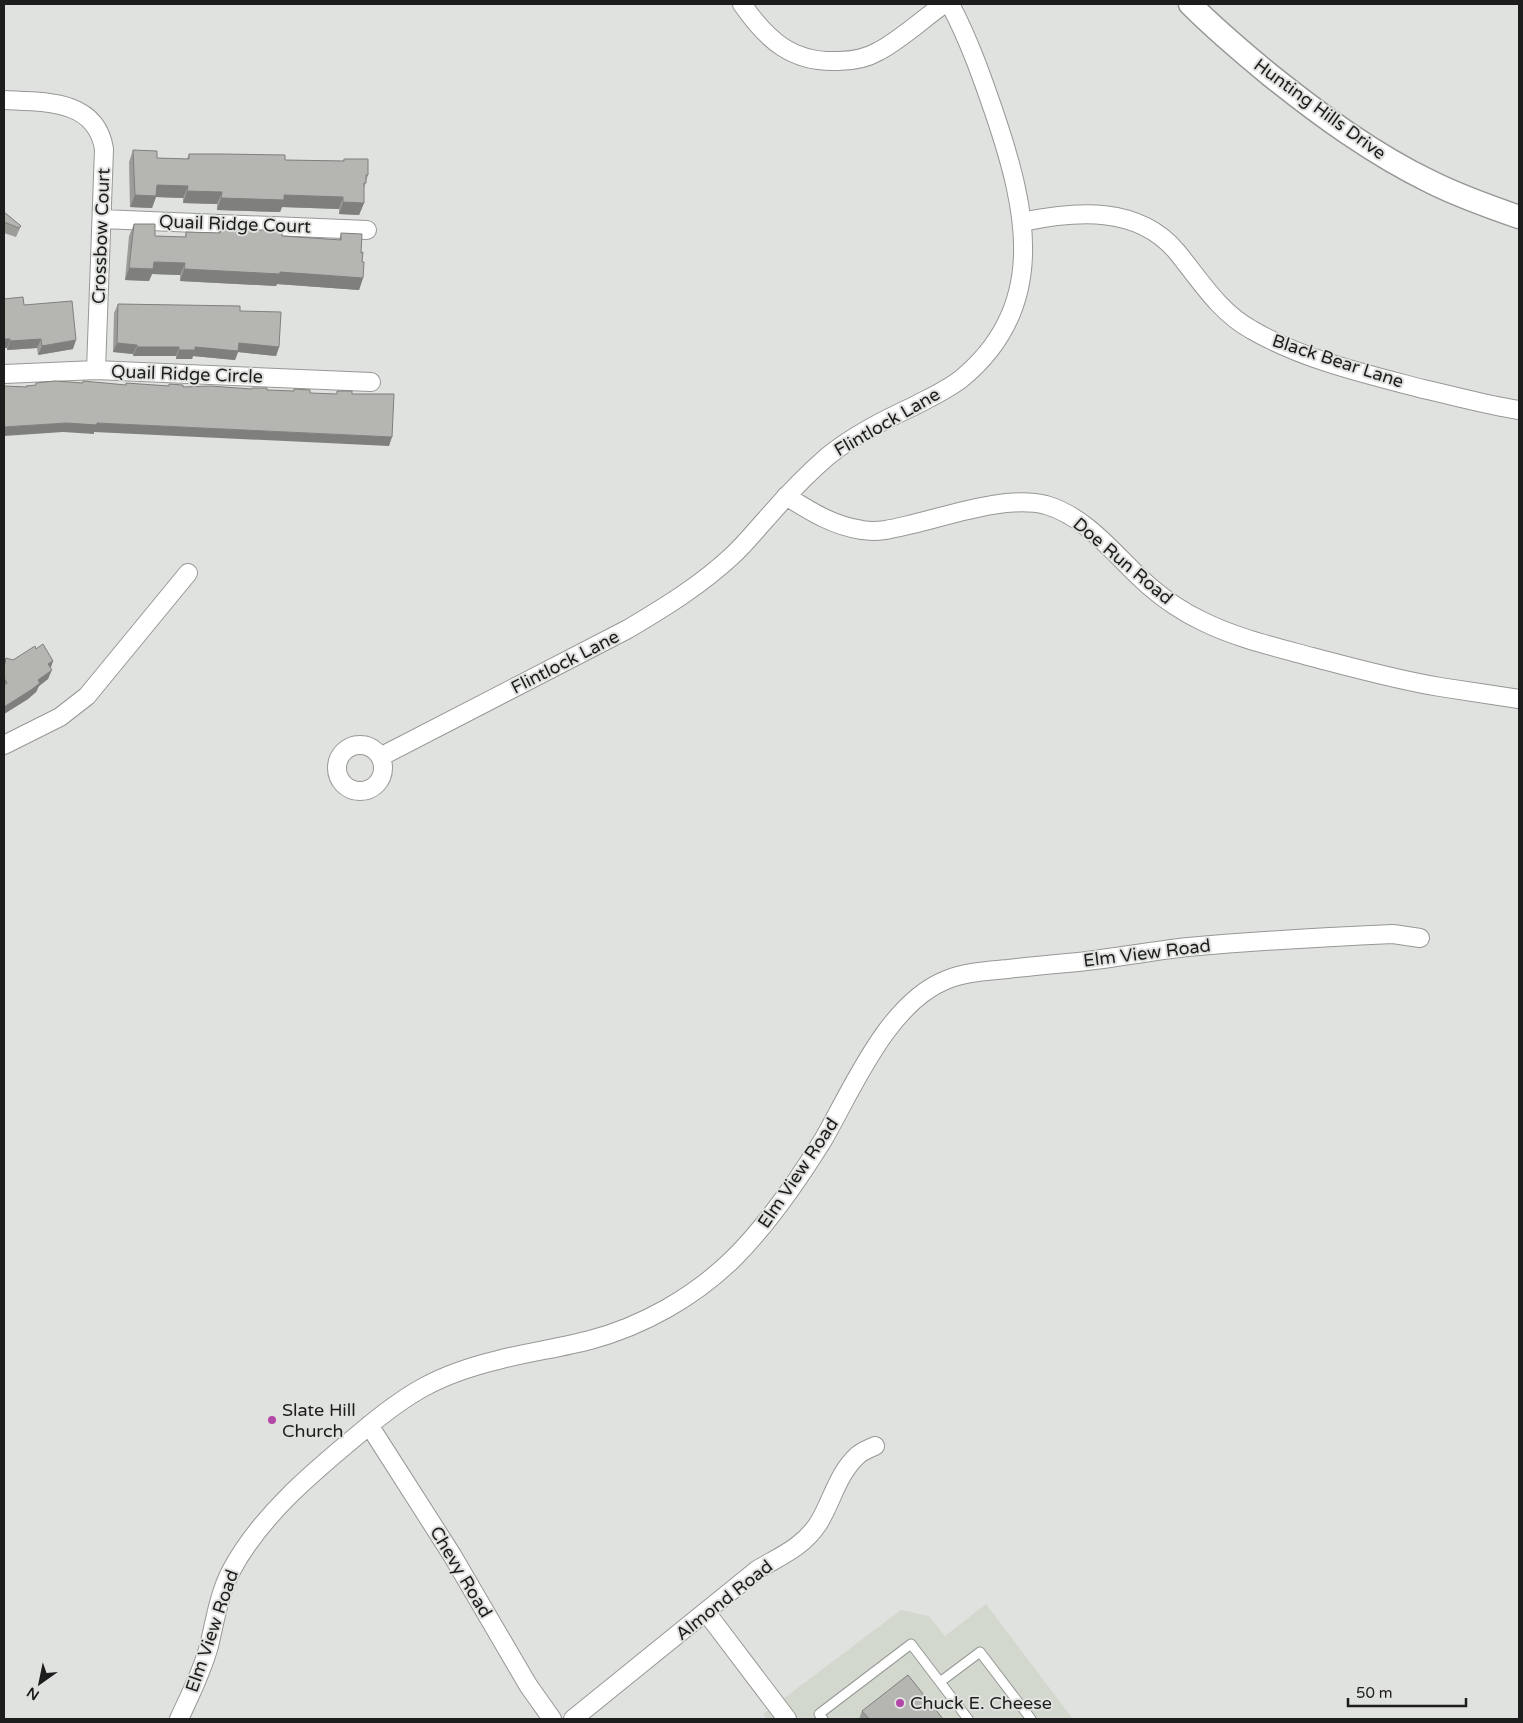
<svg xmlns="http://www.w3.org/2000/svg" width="1523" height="1723" viewBox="0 0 1523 1723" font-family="'Varela Round',sans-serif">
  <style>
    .built { fill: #d2d8ce }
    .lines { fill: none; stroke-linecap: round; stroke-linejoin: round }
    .service-casing { stroke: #969895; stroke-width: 11 }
    .minor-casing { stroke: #969895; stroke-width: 20 }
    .tertiary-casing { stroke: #969895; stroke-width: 25 }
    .service { stroke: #fff; stroke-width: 9 }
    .minor { stroke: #fff; stroke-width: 18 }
    .tertiary { stroke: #fff; stroke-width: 22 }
    .wall { fill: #9c9c99 }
    .shaded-wall { fill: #7f7f7d }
    .building { fill: #b5b5b2; stroke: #7f7f7d }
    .poi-dot { fill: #b347a7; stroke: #e0e2df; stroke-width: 2 }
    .labels { text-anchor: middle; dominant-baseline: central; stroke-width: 4; stroke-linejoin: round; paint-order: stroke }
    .street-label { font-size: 18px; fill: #1c1d1c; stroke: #e0e2df }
    .poi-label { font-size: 18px; fill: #1c1d1c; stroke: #e0e2df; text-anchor: start }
  </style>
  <rect width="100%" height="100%" fill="#e0e2df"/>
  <path class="built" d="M986 1604 1073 1719H767L763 1714 901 1610 929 1616 945 1636Z"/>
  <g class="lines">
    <defs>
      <path id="service" d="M940 1682 980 1652 1031 1719
        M823 1719 819 1714 911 1644 968 1719"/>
      <path id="minor" d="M742 4C767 40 792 63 838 61 852 61 867 58 879 51 900 40 924 18 944 4
        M4 100C44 102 96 99 104 149L96 370
        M102 219 367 230
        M1022 222C1075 211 1138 205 1177 252 1200 280 1219 312 1252 330 1304 360 1366 374 1423 389 1455 396 1487 405 1519 410
        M4 374 96 370 371 382
        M786 496C810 511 833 526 862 530 879 533 896 528 913 524 951 515 1007 495 1046 505 1088 517 1117 558 1149 586 1164 599 1183 612 1202 621 1236 638 1275 647 1312 657 1354 668 1397 680 1440 687 1466 691 1493 695 1519 699
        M4 745 60 717 87 696 188 573
        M337 768a23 23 0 1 1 46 0a23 23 0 1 1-46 0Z
        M380 757 628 629C665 607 701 585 733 555 745 544 756 530 767 518 786 496 806 475 828 456 854 435 884 420 914 406 929 398 947 390 961 379 1049 307 1027 210 995 115 982 77 969 40 950 4
        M369 1425 452 1555 528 1685 552 1719
        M706 1612 787 1719
        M179 1719C190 1695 202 1672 209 1646 215 1621 219 1594 231 1571 260 1516 313 1472 360 1433 380 1416 400 1400 424 1387 446 1375 473 1366 498 1360 528 1352 560 1348 590 1340 643 1326 694 1297 733 1259 768 1224 797 1182 823 1140 853 1088 888 1003 946 980 965 972 987 971 1008 969 1031 966 1055 964 1078 962 1115 958 1151 951 1188 947 1256 941 1325 937 1393 934L1420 938
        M573 1719 757 1570C780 1556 802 1548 818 1524 832 1502 837 1474 858 1455 863 1451 870 1448 875 1446"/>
      <path id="tertiary" d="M1190 4C1215 29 1242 52 1270 75 1320 115 1373 154 1431 182 1459 196 1490 207 1519 217"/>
    </defs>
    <use href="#service" class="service-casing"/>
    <use href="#minor" class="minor-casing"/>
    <use href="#tertiary" class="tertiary-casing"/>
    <use href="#service" class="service"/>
    <use href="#minor" class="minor"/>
    <use href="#tertiary" class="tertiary"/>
  </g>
  <path class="wall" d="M133 150 157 158 187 159 189 154 285 160 343 161 344 159 368 175 364 188V203L359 215 339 214V209L282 207 280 212 217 210V204L183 203V198L156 197 152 208 130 207 129 162Z
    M4 212 21 226 16 237 4 233Z
    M134 224 155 236 185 237 186 232 218 233 220 228 282 236 339 240 341 233 361 253 363 278 359 290 277 284 276 286 180 281V275L152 274 149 281 125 280 129 236Z
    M118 304 240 311 279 347 276 356 238 352 235 360 193 356 192 359H176V356H133V354L113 352 114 313Z
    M24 305 73 349 38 355 37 348 7 350V348H4Z
    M36 649 53 661 50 668 48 679 39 686 36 692 28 699 4 714V664L6 658 13 660Z
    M862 1711 943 1719H859Z"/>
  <path class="shaded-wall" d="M157 185 188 186 183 198 156 197 152 208 130 207 135 195Z
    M187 191 222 192 217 204 183 203Z
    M284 195 343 197 339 209 282 207 280 212 217 210 221 198Z
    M343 202 364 203 359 215 339 214Z
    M154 262 185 263 180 275 152 274 149 281 125 280 129 268Z
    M184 269 280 272 363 278 359 290 277 284 276 286 180 281Z
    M4 339H10L7 348H4Z
    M41 339 37 348 7 350 10 341Z
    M76 340 73 349 38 355 42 346Z
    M117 343 137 345 133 354 113 352Z
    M239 343 279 347 276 356 238 352 235 360 193 356 192 359H176L179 350 195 347Z
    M137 347H179L176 356H133Z
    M66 423H97L392 437 389 446 94 432V434L63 432 4 436V427Z
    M53 661 50 670 48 664Z
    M52 670 48 679 39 686 36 692 28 699 4 714V707L38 680Z"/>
  <path class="building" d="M133 150 157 151V158L189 159V154H223L285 155V160L344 161V159H368V175H366V183H364V203L343 202V197L284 195V200L221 198 222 192 187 191 188 186 157 185 156 196 135 195Z
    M4 212 21 226 19 228 4 222Z
    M134 224H155V236L186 237V232L220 233V228L282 231V236L341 240V233L362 234 361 253 363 252 362 262H364L363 278 280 272V274L184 269 185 263 154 262 153 269 129 268Z
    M23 297 24 305 72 301 76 340 42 346 41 339 10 341V339H4V299Z
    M118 304 240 306V311L281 312 279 347 239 343 238 351 195 347V350H179V347H137V345L117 343Z
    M55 381 83 383V381L126 385V383L169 386V384L183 385V387L210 386 252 389V388H267V390L294 391V389L310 390V393L337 394V391H352V394H394L392 437 97 423V425L66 423 4 427V386L27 387 26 386 36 385V383Z
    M43 644 53 661 48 664 52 670 38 680 40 683 31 690 4 707V685L7 683 4 678V668L6 658 13 660 35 646 36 649Z
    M908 1675 943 1719H869L862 1711Z"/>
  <g class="poi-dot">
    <circle cx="272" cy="1420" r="5"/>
    <circle cx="900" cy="1703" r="5"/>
  </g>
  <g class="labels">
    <g class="street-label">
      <text transform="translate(1320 109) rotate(36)">Hunting Hills Drive</text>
      <text transform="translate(235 224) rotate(2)">Quail Ridge Court</text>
      <text transform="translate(101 236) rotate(-88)">Crossbow Court</text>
      <text transform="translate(1338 361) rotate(18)">Black Bear Lane</text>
      <text transform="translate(187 374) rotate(2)">Quail Ridge Circle</text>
      <text transform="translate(887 422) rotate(-30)">Flintlock Lane</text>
      <text transform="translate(1123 561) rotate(40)">Doe Run Road</text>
      <text transform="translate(565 662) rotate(-27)">Flintlock Lane</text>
      <text transform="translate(1147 953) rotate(-7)">Elm View Road</text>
      <text transform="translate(798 1173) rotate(-56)">Elm View Road</text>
      <text transform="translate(461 1572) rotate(59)">Chevy Road</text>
      <text transform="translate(724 1600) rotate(-38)">Almond Road</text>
      <text transform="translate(212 1631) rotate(-71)">Elm View Road</text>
    </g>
    <g class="poi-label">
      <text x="282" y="1410">Slate Hill<tspan x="282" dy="21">Church</tspan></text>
      <text x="910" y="1703">Chuck E. Cheese</text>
    </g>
  </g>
  <rect width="1523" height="1723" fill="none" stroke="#1c1d1c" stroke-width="10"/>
  <g transform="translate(40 1683) rotate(213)" stroke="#e0e2df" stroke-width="4" paint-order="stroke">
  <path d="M0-4L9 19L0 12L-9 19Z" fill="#1c1d1c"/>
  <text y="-8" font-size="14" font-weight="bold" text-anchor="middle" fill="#1c1d1c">N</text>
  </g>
  <path d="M1348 1698v8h118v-8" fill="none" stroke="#1c1d1c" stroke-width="2.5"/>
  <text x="1356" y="1698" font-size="15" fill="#1c1d1c" stroke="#e0e2df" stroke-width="4" paint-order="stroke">50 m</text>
</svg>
